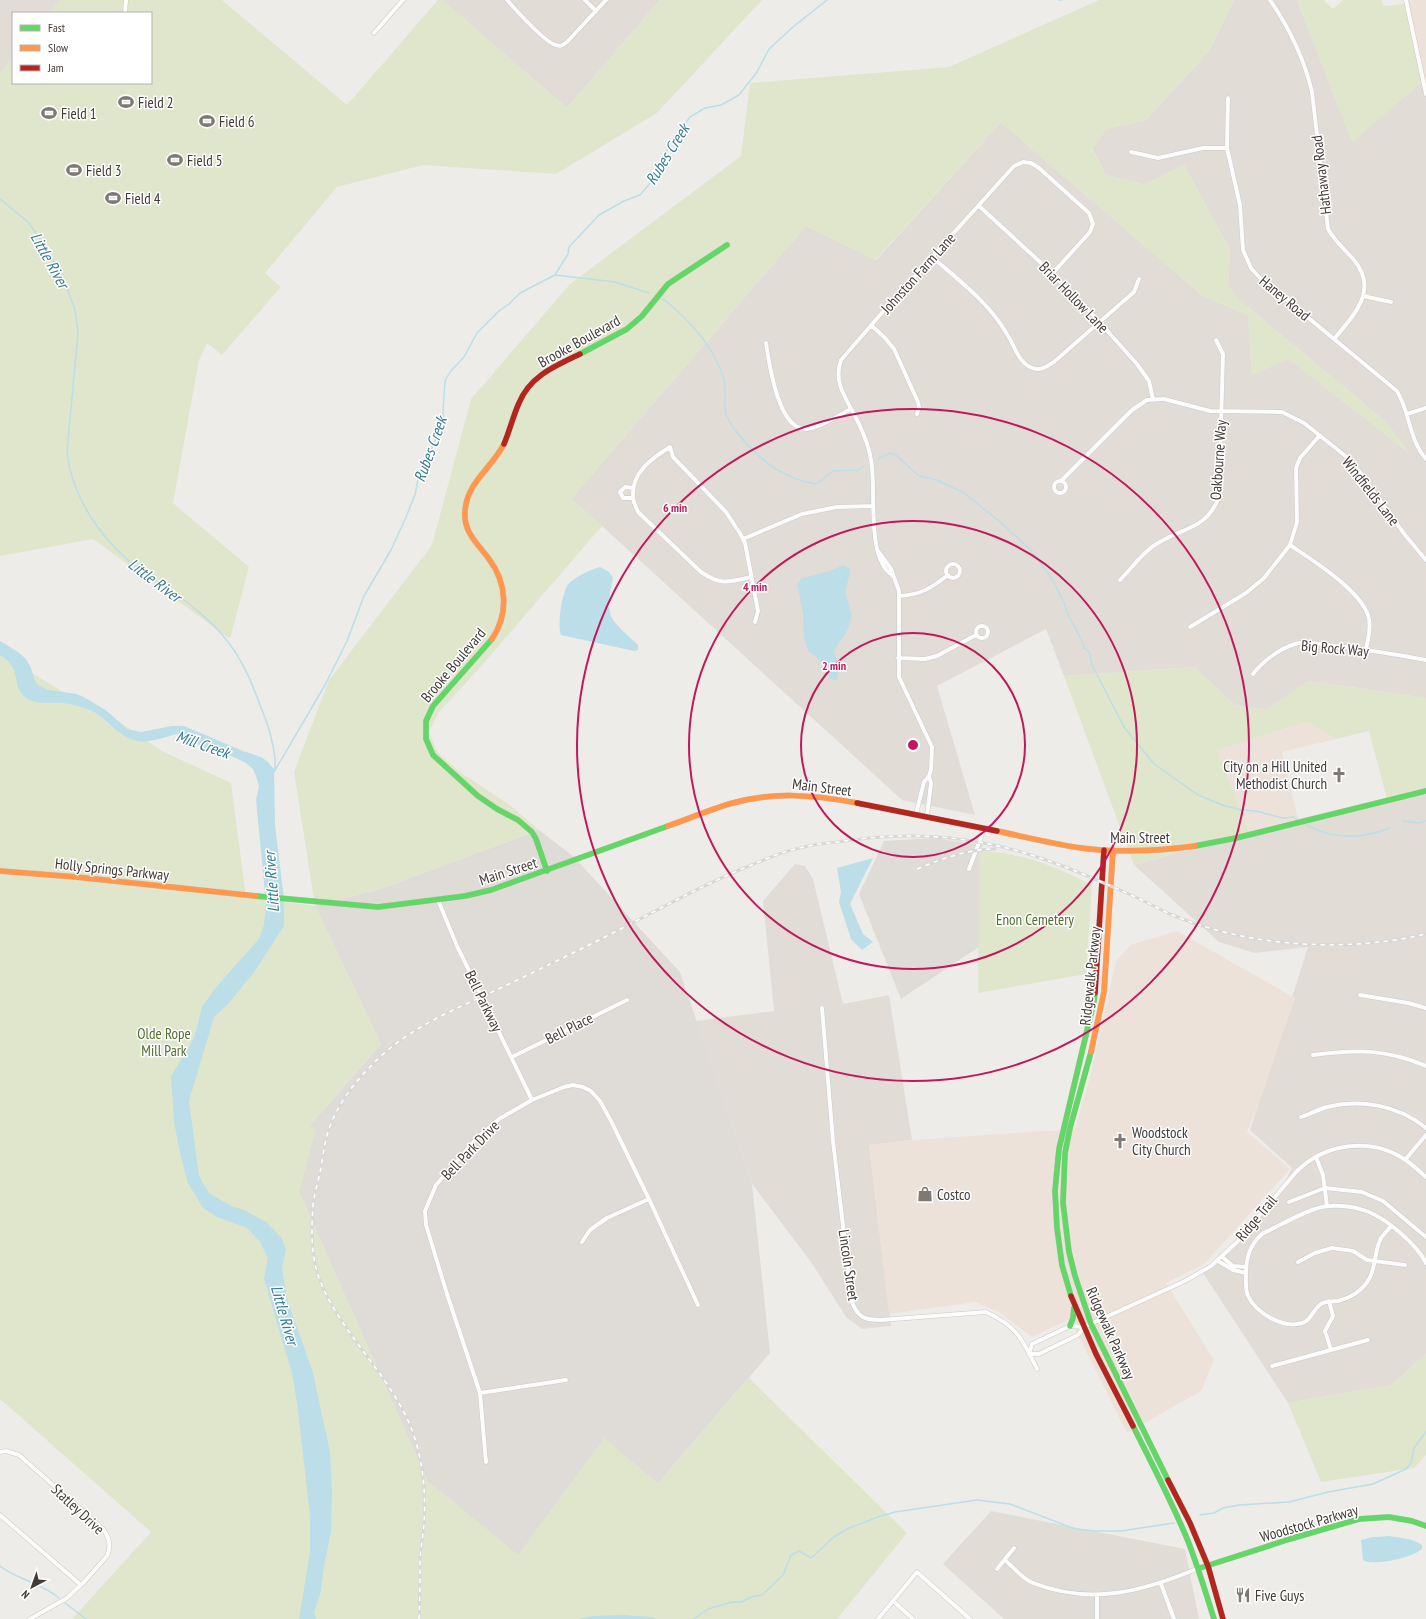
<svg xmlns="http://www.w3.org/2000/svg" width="1426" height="1619" viewBox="0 0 1426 1619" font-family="'PT Sans Narrow',sans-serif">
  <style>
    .residential { fill: #e1ddd6 }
    .commercial { fill: #ede2d9 }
    .industrial { fill: #dfdcd8 }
    .green { fill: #e0e6cb }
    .water { fill: #bcdee8 }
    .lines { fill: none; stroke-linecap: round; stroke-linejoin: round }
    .stream { stroke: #bcdee8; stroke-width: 1.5 }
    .street-casing { stroke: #ccc9c6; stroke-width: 5 }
    .fast-casing { stroke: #cec9c2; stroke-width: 6 }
    .slow-casing { stroke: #cec9c2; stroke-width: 6 }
    .jam-casing { stroke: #cec9c2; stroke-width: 6 }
    .street { stroke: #fcfcfc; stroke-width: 4 }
    .fast { stroke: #63d668; stroke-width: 5.5 }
    .slow { stroke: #ff974d; stroke-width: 5.5 }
    .jam { stroke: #b3261e; stroke-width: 5.5 }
    .rail-casing { stroke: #d8d8d7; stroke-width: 3 }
    .rail { stroke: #fff; stroke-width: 1.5; stroke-dasharray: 4.5; stroke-linecap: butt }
    .ring { fill: none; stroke: #c2185b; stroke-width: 2 }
    .labels { text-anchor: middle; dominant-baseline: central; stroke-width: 3; stroke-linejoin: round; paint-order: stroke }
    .poi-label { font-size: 15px; fill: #433b36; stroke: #fff; text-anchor: start }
    .street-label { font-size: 15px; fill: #433b36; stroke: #fff }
    .park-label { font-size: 15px; fill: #516e2f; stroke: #fff }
    .water-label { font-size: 16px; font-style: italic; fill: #367c94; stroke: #fff }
    .centre { fill: #c2185b; stroke: #fff; stroke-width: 2 }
    .ring-label { font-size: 12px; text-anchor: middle; font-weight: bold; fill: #c2185b; stroke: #fff; stroke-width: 3; stroke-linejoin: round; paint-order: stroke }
  </style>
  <rect width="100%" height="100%" fill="#eeece9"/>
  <path class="residential" d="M0 0H61L50 13H13V57L0 73Z
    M442 0H660L567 108Z
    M1234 0H1297L1352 141 1422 82 1426 85V698L1309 681 1266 710 1235 705 1194 667 1064 676 1046 629 937 686 975 815 902 800 602 526 571 499 806 226 876 260 1001 122 1203 296 1248 315 1252 375 1288 358 1409 453 1386 422 1237 298 1228 285 1230 250 1184 165 1144 185 1106 175 1092 149 1106 129 1146 120 1209 51Z
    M1426 789V1354L1391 1385 1288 1403 1203 1273 1277 1197 1292 1168 1250 1130 1308 947 1255 953 1219 942 1134 865 1298 819Z
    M795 864 805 866 813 879 843 1004 889 995 912 1140 869 1145 891 1326 862 1329 846 1317 811 1262 752 1184 696 1021 774 1011 763 901Z
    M991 1511 1185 1549 1199 1619H1004L943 1564Z"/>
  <path class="commercial" d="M1404 0H1426V85Z
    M1307 722 1336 739 1282 752 1298 819 1249 832 1217 750Z
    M1177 931 1295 998 1262 1094 1247 1132 1290 1169 1204 1264 1166 1283 1214 1360 1201 1391 1127 1433 1070 1319 1032 1337 999 1312 975 1302 889 1314 869 1145 912 1140 1075 1129 1091 1073 1116 961 1130 945Z"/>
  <path class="industrial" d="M539 830 573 856 680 972 752 1184 770 1353 623 1524 510 1564 435 1498 283 1156 381 1044 315 906 380 889Z
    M933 838 983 845 979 851V947L901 999 859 894 884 841Z"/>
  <path class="green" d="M61 0H222L347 105 438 0H442L567 108 660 0H762L657 113 556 174 423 165 337 187 265 273 281 287 222 355 207 343 199 360 173 503 249 567 230 639 93 539 0 556V73L13 57V83H151V13H50Z
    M1099 0H1234L1209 51 1146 120 1106 129 1092 150 1106 175 1144 185 1184 165 1230 250 1228 285 1237 298 1386 422 1410 454 1289 359 1252 375 1248 315 1203 296 1001 122 875 260 806 226 571 499 602 526 477 671 438 713 429 732 438 753 461 773 511 806 539 830 380 889 315 906 381 1044 309 1126 316 1129 299 1192 427 1480 518 1555 604 1438 658 1483 749 1378 907 1533 837 1619H72L151 1532 0 1399V646L21 654 24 668 68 695H80L162 751 231 783 246 897 315 906 294 772 329 680 432 545 471 399 570 284 741 156 750 83 949 67Z
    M1297 0H1324L1333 9 1343 0H1381L1384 6 1405 4 1422 82 1352 142Z
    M1194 667 1235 705 1266 710 1309 681 1426 698V789L1387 799 1369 731 1336 739 1307 722 1217 750 1249 832 1134 865 1064 676Z
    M979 851C1021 852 1055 866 1092 885L1086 974 978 993Z
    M1426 1354V1455L1414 1468 1321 1482 1288 1403 1391 1385Z"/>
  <path class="water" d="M843 565 850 569C850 576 846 585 846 591 846 599 851 607 851 616 851 630 839 641 834 652L839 665 837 681 829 678 826 670 817 658 808 651 804 637 803 613 797 584 802 578 830 571Z
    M600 567 609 572 613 578C611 590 606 606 612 618 616 626 631 638 638 645V650L634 651 561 635C557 626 562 590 569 583 577 576 590 570 600 567Z
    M0 641 18 652 26 659 31 668 35 681 39 686 48 690 77 694 89 700 107 711 127 729 141 732 172 726H184L243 751 261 757 267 761 274 769 275 825 284 899V926L255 971 229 1003 214 1017 189 1101 199 1176 209 1193 231 1206 244 1210 266 1222 281 1237 286 1250 282 1267 287 1299 313 1373 330 1452 332 1493 331 1532 324 1566 321 1591 314 1613 316 1619H299L310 1552V1515L297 1403 292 1373 264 1279 268 1258 260 1242 247 1228 217 1217 203 1208 188 1183 180 1153 174 1122 171 1076 194 1038 202 1007 217 986 259 939 264 925 266 904 256 800 259 786 256 776 253 769 246 763 227 754 209 750 177 734C164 737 151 743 138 741 118 738 109 719 92 711 83 707 72 704 62 703 50 702 36 705 26 698 10 685 24 670 0 655Z
    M873 858 850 904 863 934 873 942 862 950 851 939 839 902 841 892 837 868Z
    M1389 1536C1400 1538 1412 1538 1422 1545V1549C1414 1557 1373 1567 1363 1560L1361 1540 1373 1537Z
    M623 1615 651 1617 657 1619H579L593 1616Z"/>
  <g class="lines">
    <path class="stream" d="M1059 0H1062
      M0 199 28 222 42 241 63 277 75 310 78 333 67 451C72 504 110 551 154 580 160 584 166 587 172 591 189 603 216 625 228 642 247 666 256 695 267 723 270 733 278 762 274 771
      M555 275 615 282 649 293
      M662 299 666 301C687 319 706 338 718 364 721 370 725 380 725 387 726 395 724 406 726 414 729 422 734 428 739 435 759 460 784 479 816 484L833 471 858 470 864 466
      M878 459 890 453 896 455 919 476 937 480 964 493 999 521 1031 550 1052 579 1064 602 1068 615 1082 641 1084 648 1089 651 1092 665 1124 727 1154 764 1198 795 1225 806 1242 810 1256 811 1282 818 1294 817 1297 819
      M272 772H274L325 685 347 641 364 596 391 550 406 517 415 495 418 479 444 420 443 412 445 381 450 372 464 357 477 333 499 311 509 304 520 293 555 275 568 254 569 247 599 215 624 201 640 195 651 182 666 154 669 145 690 117 705 108 721 105 739 95 757 72 769 49 793 27 827 0
      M1403 821 1420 823 1426 821
      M1306 825C1334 840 1362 839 1390 828
      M1200 1515 1214 1513 1223 1508 1239 1505 1289 1502 1328 1492 1373 1484 1406 1469 1411 1463 1414 1448 1426 1432
      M0 1566C18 1580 42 1583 59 1598
      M65 1603 86 1619
      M694 1619 708 1609 732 1602H742L751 1597 762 1595 783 1575 791 1555 799 1551 811 1558 834 1537 849 1528 878 1517 895 1512 977 1500 1010 1504 1075 1529 1097 1531H1121L1174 1523"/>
    <defs>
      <path id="street" d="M507 0C516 10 545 43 556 45 560 47 563 45 567 42L606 0
        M585 0 596 11
        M1270 0C1290 29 1304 58 1312 92L1328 229C1335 242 1345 249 1354 260 1379 290 1354 315 1334 339
        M1406 0 1426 94
        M125 13 126 0
        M374 33 403 0
        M1228 98 1227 148 1240 205 1243 250 1251 268 1259 277 1397 391C1410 412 1409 440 1426 459
        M1131 152 1158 158 1203 148H1227
        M979 206 1040 262 1085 306 1137 364 1149 381 1153 399
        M932 257C960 281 989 303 1007 334 1014 345 1018 361 1030 367 1040 372 1046 367 1055 361L1134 292 1139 279
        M1363 296 1391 302
        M871 325 885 338 894 349 918 402 919 407 917 414
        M766 343C769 363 778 431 807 429 820 428 839 415 851 409
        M1407 414 1426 408
        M1054 487a6 6 0 1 1 12 0a6 6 0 1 1-12 0Z
        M1061 481 1132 410 1147 400 1164 399 1210 411 1282 412 1304 423 1348 458 1359 471 1405 535 1426 560
        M633 498H623L620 492 625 487 633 488
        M743 539 802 514 837 507 873 506
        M1290 545C1312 560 1364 592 1369 619 1371 630 1368 639 1366 649
        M878 551 891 569 899 591V677L932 747 931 770 929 776 924 782 916 814
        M946 571a7 7 0 1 1 14 0a7 7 0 1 1-14 0Z
        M893 576C865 558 877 491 871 460 869 447 864 434 858 422 849 402 832 384 841 360L887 307 1014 166 1023 162 1031 163 1039 168 1089 213 1093 224 1090 232 1052 274
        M751 577C728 582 722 586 701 572L638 512C636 507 633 502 633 497 631 473 652 458 670 447L673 457 726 512 741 535 745 543 758 611 755 622
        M1120 580C1130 570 1143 552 1155 545 1181 527 1206 531 1219 497L1223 354 1216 340
        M899 596C921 595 931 588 948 575
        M976 632a6 6 0 1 1 12 0a6 6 0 1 1-12 0Z
        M1190 627 1246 593 1264 578 1290 545 1297 522 1296 468 1300 458 1320 435
        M898 658 925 659 937 656 976 635
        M1253 674C1263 661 1279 649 1295 644 1305 641 1318 644 1328 645 1361 649 1394 654 1426 660
        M927 816 931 783 929 776
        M969 869 984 829
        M438 900 457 946 532 1100
        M1360 995 1408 1003 1426 1008
        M822 1008 833 1141 852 1302C858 1318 865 1320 881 1320L986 1312C1018 1327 1022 1339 1037 1369
        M1313 1055C1356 1049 1386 1049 1426 1066
        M512 1057 627 1000
        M1301 1117C1309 1114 1318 1110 1327 1107 1361 1099 1398 1105 1426 1128
        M1316 1157 1323 1175 1327 1206
        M1405 1160 1426 1135
        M1289 1202 1325 1188 1362 1192 1383 1201 1426 1237
        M1391 1226C1388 1230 1384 1234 1381 1238 1372 1256 1378 1275 1360 1290 1353 1296 1346 1299 1338 1301 1333 1302 1328 1301 1323 1303 1313 1307 1312 1321 1302 1323 1283 1329 1256 1313 1248 1296 1245 1289 1246 1282 1246 1275 1246 1258 1249 1246 1262 1234 1279 1226 1297 1215 1315 1209 1331 1203 1354 1206 1369 1212 1388 1220 1417 1245 1426 1263
        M582 1242 590 1230 607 1218 649 1199
        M1222 1257 1233 1266 1246 1267
        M1218 1261 1233 1270 1246 1273
        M1298 1262 1315 1253 1332 1248 1353 1251 1367 1260 1405 1265
        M1329 1301 1333 1316 1325 1331 1331 1350
        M1084 1327 1070 1326 1032 1344 1029 1354H1039L1078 1335 1084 1327 1185 1281 1211 1266 1237 1242 1296 1172C1325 1143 1372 1136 1407 1161 1414 1166 1420 1172 1426 1177
        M1272 1366 1368 1340
        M480 1393 566 1380
        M0 1452 6 1451 19 1455 103 1529C110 1538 111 1547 107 1556L85 1581 67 1598 30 1619
        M486 1462 480 1393 447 1294 426 1225 425 1211 436 1185 477 1138 499 1119 532 1100 564 1087 573 1085 583 1087 591 1091 600 1101 611 1121 649 1199 698 1305
        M0 1515 81 1585
        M1005 1560C1013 1567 1023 1579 1033 1583 1092 1606 1144 1591 1199 1568
        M997 1569 1014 1548
        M1161 1584 1174 1619
        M893 1601 913 1619
        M878 1619 917 1572 970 1619
        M1097 1619V1595"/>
      <path id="fast" d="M580 354 627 329 642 316 668 284 727 245
        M492 639 433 706 426 721V739L433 755 478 796 497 809 518 820 532 832 536 839 547 871
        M1195 846 1236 838 1426 791
        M256 896 378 907 465 896 491 890 668 826
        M1091 1052 1070 1128 1065 1153 1063 1203 1069 1252 1075 1276 1091 1324 1168 1480
        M1071 1296 1062 1265 1057 1228 1055 1191 1059 1149 1094 1001 1095 993
        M1070 1326 1073 1318 1074 1308
        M1133 1426C1152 1464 1172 1502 1188 1541 1198 1567 1206 1593 1214 1619
        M1200 1568 1290 1539 1359 1519 1389 1517 1412 1521 1426 1526"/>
      <path id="slow" d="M492 639C509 614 507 583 489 559 478 544 463 532 465 511 467 482 492 468 504 444
        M668 826C688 819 709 810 729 804 772 791 814 795 857 803
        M997 831C1025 837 1053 844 1081 848 1119 853 1158 851 1195 846
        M0 871 76 877 256 896
        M1091 1052 1104 992 1113 850"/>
      <path id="jam" d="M504 444C510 430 513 416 519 403 530 376 555 366 580 354
        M857 803 997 831
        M1095 993 1104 850
        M1071 1296 1096 1354 1133 1426
        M1168 1480 1190 1523 1208 1566 1223 1619"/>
    </defs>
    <use href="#street" class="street-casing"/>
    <use href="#fast" class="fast-casing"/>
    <use href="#slow" class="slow-casing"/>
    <use href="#jam" class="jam-casing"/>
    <use href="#street" class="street"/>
    <use href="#fast" class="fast"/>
    <use href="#slow" class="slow"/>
    <use href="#jam" class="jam"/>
    <defs>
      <path id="rail" d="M917 869C942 859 967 849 995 849
        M419 1619C420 1599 420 1578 420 1558 421 1547 423 1535 424 1524 426 1492 423 1460 412 1430 391 1376 343 1336 321 1283 311 1260 311 1231 313 1206 314 1194 318 1183 320 1172 323 1158 324 1143 329 1129 336 1107 355 1081 372 1065 404 1031 448 1012 490 993 526 976 563 958 599 940 651 914 701 885 754 864 770 857 787 850 804 847 815 844 827 843 838 842 876 836 912 834 950 838 1015 844 1073 869 1131 895 1145 901 1157 908 1170 914 1247 947 1345 953 1426 934"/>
    </defs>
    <use href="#rail" class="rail-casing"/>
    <use href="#rail" class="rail"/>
  </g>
  <g class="ring">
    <circle cx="913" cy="745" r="112"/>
    <circle cx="913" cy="745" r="224"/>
    <circle cx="913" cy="745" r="336"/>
  </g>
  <defs>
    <symbol id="stadium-bare" viewBox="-9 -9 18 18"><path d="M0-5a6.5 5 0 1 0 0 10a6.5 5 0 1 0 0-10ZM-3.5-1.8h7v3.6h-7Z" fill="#7f7975" stroke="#fff" stroke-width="2.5" paint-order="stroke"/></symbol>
    <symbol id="church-bare" viewBox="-9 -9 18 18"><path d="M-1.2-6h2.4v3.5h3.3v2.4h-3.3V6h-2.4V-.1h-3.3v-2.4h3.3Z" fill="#7f7975" stroke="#fff" stroke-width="2.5" paint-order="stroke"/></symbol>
    <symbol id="shop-bare" viewBox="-9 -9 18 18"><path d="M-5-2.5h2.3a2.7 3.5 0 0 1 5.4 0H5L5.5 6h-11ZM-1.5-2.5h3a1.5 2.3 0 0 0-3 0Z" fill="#7f7975" stroke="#fff" stroke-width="2.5" paint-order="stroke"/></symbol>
    <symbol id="restaurant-bare" viewBox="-9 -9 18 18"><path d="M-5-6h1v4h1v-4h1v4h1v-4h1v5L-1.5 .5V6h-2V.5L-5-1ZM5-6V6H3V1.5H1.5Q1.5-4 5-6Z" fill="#7f7975" stroke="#fff" stroke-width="2.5" paint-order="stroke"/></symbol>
  </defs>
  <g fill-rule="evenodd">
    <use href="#stadium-bare" x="115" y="91" width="22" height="22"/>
    <use href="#stadium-bare" x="38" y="102" width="22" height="22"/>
    <use href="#stadium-bare" x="196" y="110" width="22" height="22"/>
    <use href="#stadium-bare" x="164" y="149" width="22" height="22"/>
    <use href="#stadium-bare" x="63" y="159" width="22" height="22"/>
    <use href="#stadium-bare" x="102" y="187" width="22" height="22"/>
    <use href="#church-bare" x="1328" y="764" width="22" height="22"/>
    <use href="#church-bare" x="1109" y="1130" width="22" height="22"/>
    <use href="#shop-bare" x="914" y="1183" width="22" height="22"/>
    <use href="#restaurant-bare" x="1232" y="1584" width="22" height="22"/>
  </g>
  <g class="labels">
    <g class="poi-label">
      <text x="138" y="102">Field 2</text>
      <text x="61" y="113">Field 1</text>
      <text x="219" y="121">Field 6</text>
      <text x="187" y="160">Field 5</text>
      <text x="86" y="170">Field 3</text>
      <text x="125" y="198">Field 4</text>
      <text x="1327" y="766" text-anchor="end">City on a Hill United<tspan x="1327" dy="17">Methodist Church</tspan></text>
      <text x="1132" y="1132">Woodstock<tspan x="1132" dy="17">City Church</tspan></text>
      <text x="937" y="1194">Costco</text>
      <text x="1255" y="1595">Five Guys</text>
    </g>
    <g class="street-label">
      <text transform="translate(1321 175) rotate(-97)">Hathaway Road</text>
      <text transform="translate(918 273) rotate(-48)">Johnston Farm Lane</text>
      <text transform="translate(1074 297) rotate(46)">Briar Hollow Lane</text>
      <text transform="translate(1285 298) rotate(40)">Haney Road</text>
      <text transform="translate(579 341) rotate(-29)">Brooke Boulevard</text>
      <text transform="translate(1218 460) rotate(-86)">Oakbourne Way</text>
      <text transform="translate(1371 491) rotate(52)">Windfields Lane</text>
      <text transform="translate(1335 648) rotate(5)">Big Rock Way</text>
      <text transform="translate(453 665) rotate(-50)">Brooke Boulevard</text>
      <text transform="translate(822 787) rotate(7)">Main Street</text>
      <text x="1140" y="837">Main Street</text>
      <text transform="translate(112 869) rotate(6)">Holly Springs Parkway</text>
      <text transform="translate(508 871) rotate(-18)">Main Street</text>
      <text transform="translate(1090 976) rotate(-84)">Ridgewalk Parkway</text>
      <text transform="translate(484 1001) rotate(64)">Bell Parkway</text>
      <text transform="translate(569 1028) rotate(-27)">Bell Place</text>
      <text transform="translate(470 1150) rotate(-46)">Bell Park Drive</text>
      <text transform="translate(1256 1218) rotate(-50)">Ridge Trail</text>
      <text transform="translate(849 1265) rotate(82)">Lincoln Street</text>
      <text transform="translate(1111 1333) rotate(66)">Ridgewalk Parkway</text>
      <text transform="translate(78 1509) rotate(43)">Statley Drive</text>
      <text transform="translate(1309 1523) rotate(-16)">Woodstock Parkway</text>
    </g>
    <g class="park-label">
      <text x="1035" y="919">Enon Cemetery</text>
      <text x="164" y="1033">Olde Rope<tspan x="164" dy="17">Mill Park</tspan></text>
    </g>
    <g class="water-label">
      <text transform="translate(667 154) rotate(-58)">Rubes Creek</text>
      <text transform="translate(50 260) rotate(61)">Little River</text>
      <text transform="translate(430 449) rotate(-70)">Rubes Creek</text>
      <text transform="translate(155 580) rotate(37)">Little River</text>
      <text transform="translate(203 744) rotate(19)">Mill Creek</text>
      <text transform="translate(271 882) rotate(-94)">Little River</text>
      <text transform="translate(285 1315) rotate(74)">Little River</text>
    </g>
  </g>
  <circle cx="913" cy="745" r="6" class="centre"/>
  <g class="ring-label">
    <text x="675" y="512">6 min</text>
    <text x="755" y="591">4 min</text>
    <text x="834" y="670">2 min</text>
  </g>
  <rect x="12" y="12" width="140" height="72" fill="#ffffff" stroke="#b4b1af"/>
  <rect x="20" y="25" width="20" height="6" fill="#63d668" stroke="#b4b1af"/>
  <text x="48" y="32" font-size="12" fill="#433b36">Fast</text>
  <rect x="20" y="45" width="20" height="6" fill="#ff974d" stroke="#b4b1af"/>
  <text x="48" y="52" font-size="12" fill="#433b36">Slow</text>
  <rect x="20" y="65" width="20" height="6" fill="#b3261e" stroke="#b4b1af"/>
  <text x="48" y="72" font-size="12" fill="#433b36">Jam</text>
  <g transform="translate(32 1587) rotate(221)" stroke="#ffffff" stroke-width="3" paint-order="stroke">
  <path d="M0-3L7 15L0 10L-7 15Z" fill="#433b36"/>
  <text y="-6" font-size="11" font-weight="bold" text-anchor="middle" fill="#433b36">N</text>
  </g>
</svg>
